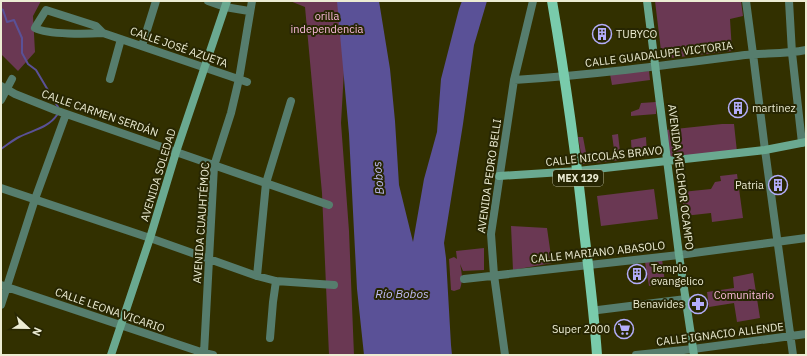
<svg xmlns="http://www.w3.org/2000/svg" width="807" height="356" viewBox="0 0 807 356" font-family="'IBM Plex Sans',sans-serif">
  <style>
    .green { fill: #6a3853 }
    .water { fill: #5a5197 }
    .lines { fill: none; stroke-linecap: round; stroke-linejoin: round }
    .stream { stroke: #5a5197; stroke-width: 2 }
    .street { stroke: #567d6d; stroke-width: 8 }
    .secondary { stroke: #6aa990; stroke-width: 8 }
    .primary { stroke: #79cbab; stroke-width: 10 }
    .labels { text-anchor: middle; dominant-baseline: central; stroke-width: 4; stroke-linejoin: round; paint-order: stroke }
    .shield { fill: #272602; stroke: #b1b194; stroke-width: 1 }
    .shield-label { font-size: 10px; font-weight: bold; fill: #ececd3 }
    .park-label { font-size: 11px; fill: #fabada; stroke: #272602 }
    .poi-label { font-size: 11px; fill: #ececd3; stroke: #272602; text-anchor: start }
    .street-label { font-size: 11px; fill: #ececd3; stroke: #272602 }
    .water-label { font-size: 12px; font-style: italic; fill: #c1bdf9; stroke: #272602 }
  </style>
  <rect width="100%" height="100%" fill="#323000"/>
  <path class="green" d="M1 1H41L33 16 35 52 18 71 1 54Z
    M290 1H348L341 123 349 231 354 355H329L322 193 305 7Z
    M655 1H741L743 16 730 19 732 51 662 59Z
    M649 71 650 80 612 85 610 74Z
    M656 102V114L631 116V112L639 109 641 103Z
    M722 124H734L737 152 669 159 666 130Z
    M618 134 621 160 583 164 578 137H583L587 158 615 156 612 135Z
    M646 137 647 156 632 158 631 140Z
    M737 174 743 218 712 222 711 213 684 216 682 192 711 189 715 182 721 181 720 176Z
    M654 189 658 219 601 226 597 196Z
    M511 226 547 228 552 263 513 270Z
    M484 248V270L463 271 460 264C462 273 463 280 460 289L454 291 451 290 449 259 454 257 457 259 456 251Z
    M662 259 665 283 649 286 645 262Z
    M753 273 760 318 737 322 734 303 709 307 707 292 734 288 733 277Z"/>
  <path class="water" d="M337 1H379L390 69 395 121 399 185 413 242 424 179 437 132 441 79 459 9 462 1H487L474 45 463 124 444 243 446 258 451 345 452 355H364L357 289 349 134Z"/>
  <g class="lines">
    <path class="stream" d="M1 9 3 10 7 22 14 20 22 38V53L28 64 36 70 58 107
      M1 149C7 145 13 140 19 137 33 130 48 128 57 115"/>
    <path class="street" d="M208 1 225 7 249 11
      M746 1 753 54 765 150 793 355
      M789 1 792 53 802 143
      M103 33C87 34 49 35 35 28L36 26 46 10 96 26 103 33 247 82
      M142 46 156 1
      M110 79 121 39
      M514 80C592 75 668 65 745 55 765 53 786 54 806 50
      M1 86 15 94 55 110 329 205
      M1 100 12 79
      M1 188 150 238 257 276 276 281 334 285
      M257 276 266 183 291 101
      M464 279 679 255 806 238
      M1 285 204 353 213 355
      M1 305 35 199 66 114
      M594 312 598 310 686 299
      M270 338 273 302 276 281
      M205 355 204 353 214 166 231 113 239 79 252 1
      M505 355 494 275 491 234 514 80 533 1
      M636 355 693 349 806 334"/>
    <path class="secondary" d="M647 1 679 255 694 355
      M499 176 578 171 667 161 765 150 806 142
      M111 355 150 238 176 152 227 1"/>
    <path class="primary" d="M552 1C565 77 576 154 584 231 589 272 594 313 597 355"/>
  </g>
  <defs>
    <symbol id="building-ring" viewBox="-11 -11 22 22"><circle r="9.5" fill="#272602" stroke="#b3adf9" stroke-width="1.5"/><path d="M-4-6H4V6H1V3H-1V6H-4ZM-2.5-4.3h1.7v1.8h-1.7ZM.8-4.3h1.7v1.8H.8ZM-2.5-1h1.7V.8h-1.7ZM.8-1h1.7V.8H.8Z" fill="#b3adf9"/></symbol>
    <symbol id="pharmacy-ring" viewBox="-11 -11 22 22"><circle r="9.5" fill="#272602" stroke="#b3adf9" stroke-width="1.5"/><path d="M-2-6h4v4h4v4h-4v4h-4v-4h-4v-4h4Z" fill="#b3adf9"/></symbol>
    <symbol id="supermarket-ring" viewBox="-11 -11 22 22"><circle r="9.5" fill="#272602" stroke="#b3adf9" stroke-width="1.5"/><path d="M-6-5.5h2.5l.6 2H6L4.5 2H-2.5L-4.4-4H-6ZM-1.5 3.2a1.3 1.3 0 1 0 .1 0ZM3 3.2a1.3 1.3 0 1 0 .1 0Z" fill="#b3adf9"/></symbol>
  </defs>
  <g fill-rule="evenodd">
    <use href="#building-ring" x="591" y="23" width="22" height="22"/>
    <use href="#building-ring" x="727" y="97" width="22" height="22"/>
    <use href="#building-ring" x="767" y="174" width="22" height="22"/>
    <use href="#building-ring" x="626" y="263" width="22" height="22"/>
    <use href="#pharmacy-ring" x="687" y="293" width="22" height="22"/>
    <use href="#supermarket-ring" x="613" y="318" width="22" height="22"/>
  </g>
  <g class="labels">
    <rect class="shield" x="553" y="170" width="50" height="16" rx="3"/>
    <g class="shield-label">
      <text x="578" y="178">MEX 129</text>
    </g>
    <g class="park-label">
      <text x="327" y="16">orilla<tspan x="327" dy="13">independencia</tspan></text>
      <text x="744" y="295">Comunitario</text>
    </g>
    <g class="poi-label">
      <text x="616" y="34">TUBYCO</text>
      <text x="752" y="108">martinez</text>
      <text x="764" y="185" text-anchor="end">Patria</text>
      <text x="651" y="268">Templo<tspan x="651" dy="13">evangelico</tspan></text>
      <text x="684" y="304" text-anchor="end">Benavides</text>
      <text x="610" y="329" text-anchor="end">Super 2000</text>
    </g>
    <g class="street-label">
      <text transform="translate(179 47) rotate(19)">CALLE JOSÉ AZUETA</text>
      <text transform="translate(659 54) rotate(-7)">CALLE GUADALUPE VICTORIA</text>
      <text transform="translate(100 113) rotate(19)">CALLE CARMEN SERDÁN</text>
      <text transform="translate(604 156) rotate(-6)">CALLE NICOLÁS BRAVO</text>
      <text transform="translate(158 175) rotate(-73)">AVENIDA SOLEDAD</text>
      <text transform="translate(489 176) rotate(-82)">AVENIDA PEDRO BELLI</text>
      <text transform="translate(681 177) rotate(83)">AVENIDA MELCHOR OCAMPO</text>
      <text transform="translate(201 223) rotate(-86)">AVENIDA CUAUHTÉMOC</text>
      <text transform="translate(598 252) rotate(-6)">CALLE MARIANO ABASOLO</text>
      <text transform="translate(110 310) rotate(19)">CALLE LEONA VICARIO</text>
      <text transform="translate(720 334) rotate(-7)">CALLE IGNACIO ALLENDE</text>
    </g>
    <g class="water-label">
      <text transform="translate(378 178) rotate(-95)">Bobos</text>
      <text x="402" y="293">Río Bobos</text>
    </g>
  </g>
  <rect width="807" height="356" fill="none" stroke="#ececd3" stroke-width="4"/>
  <g transform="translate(28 328) rotate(112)" stroke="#272602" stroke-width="3" paint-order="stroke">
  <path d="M0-3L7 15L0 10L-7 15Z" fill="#ececd3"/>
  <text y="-6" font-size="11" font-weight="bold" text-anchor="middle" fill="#ececd3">N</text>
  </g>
</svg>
